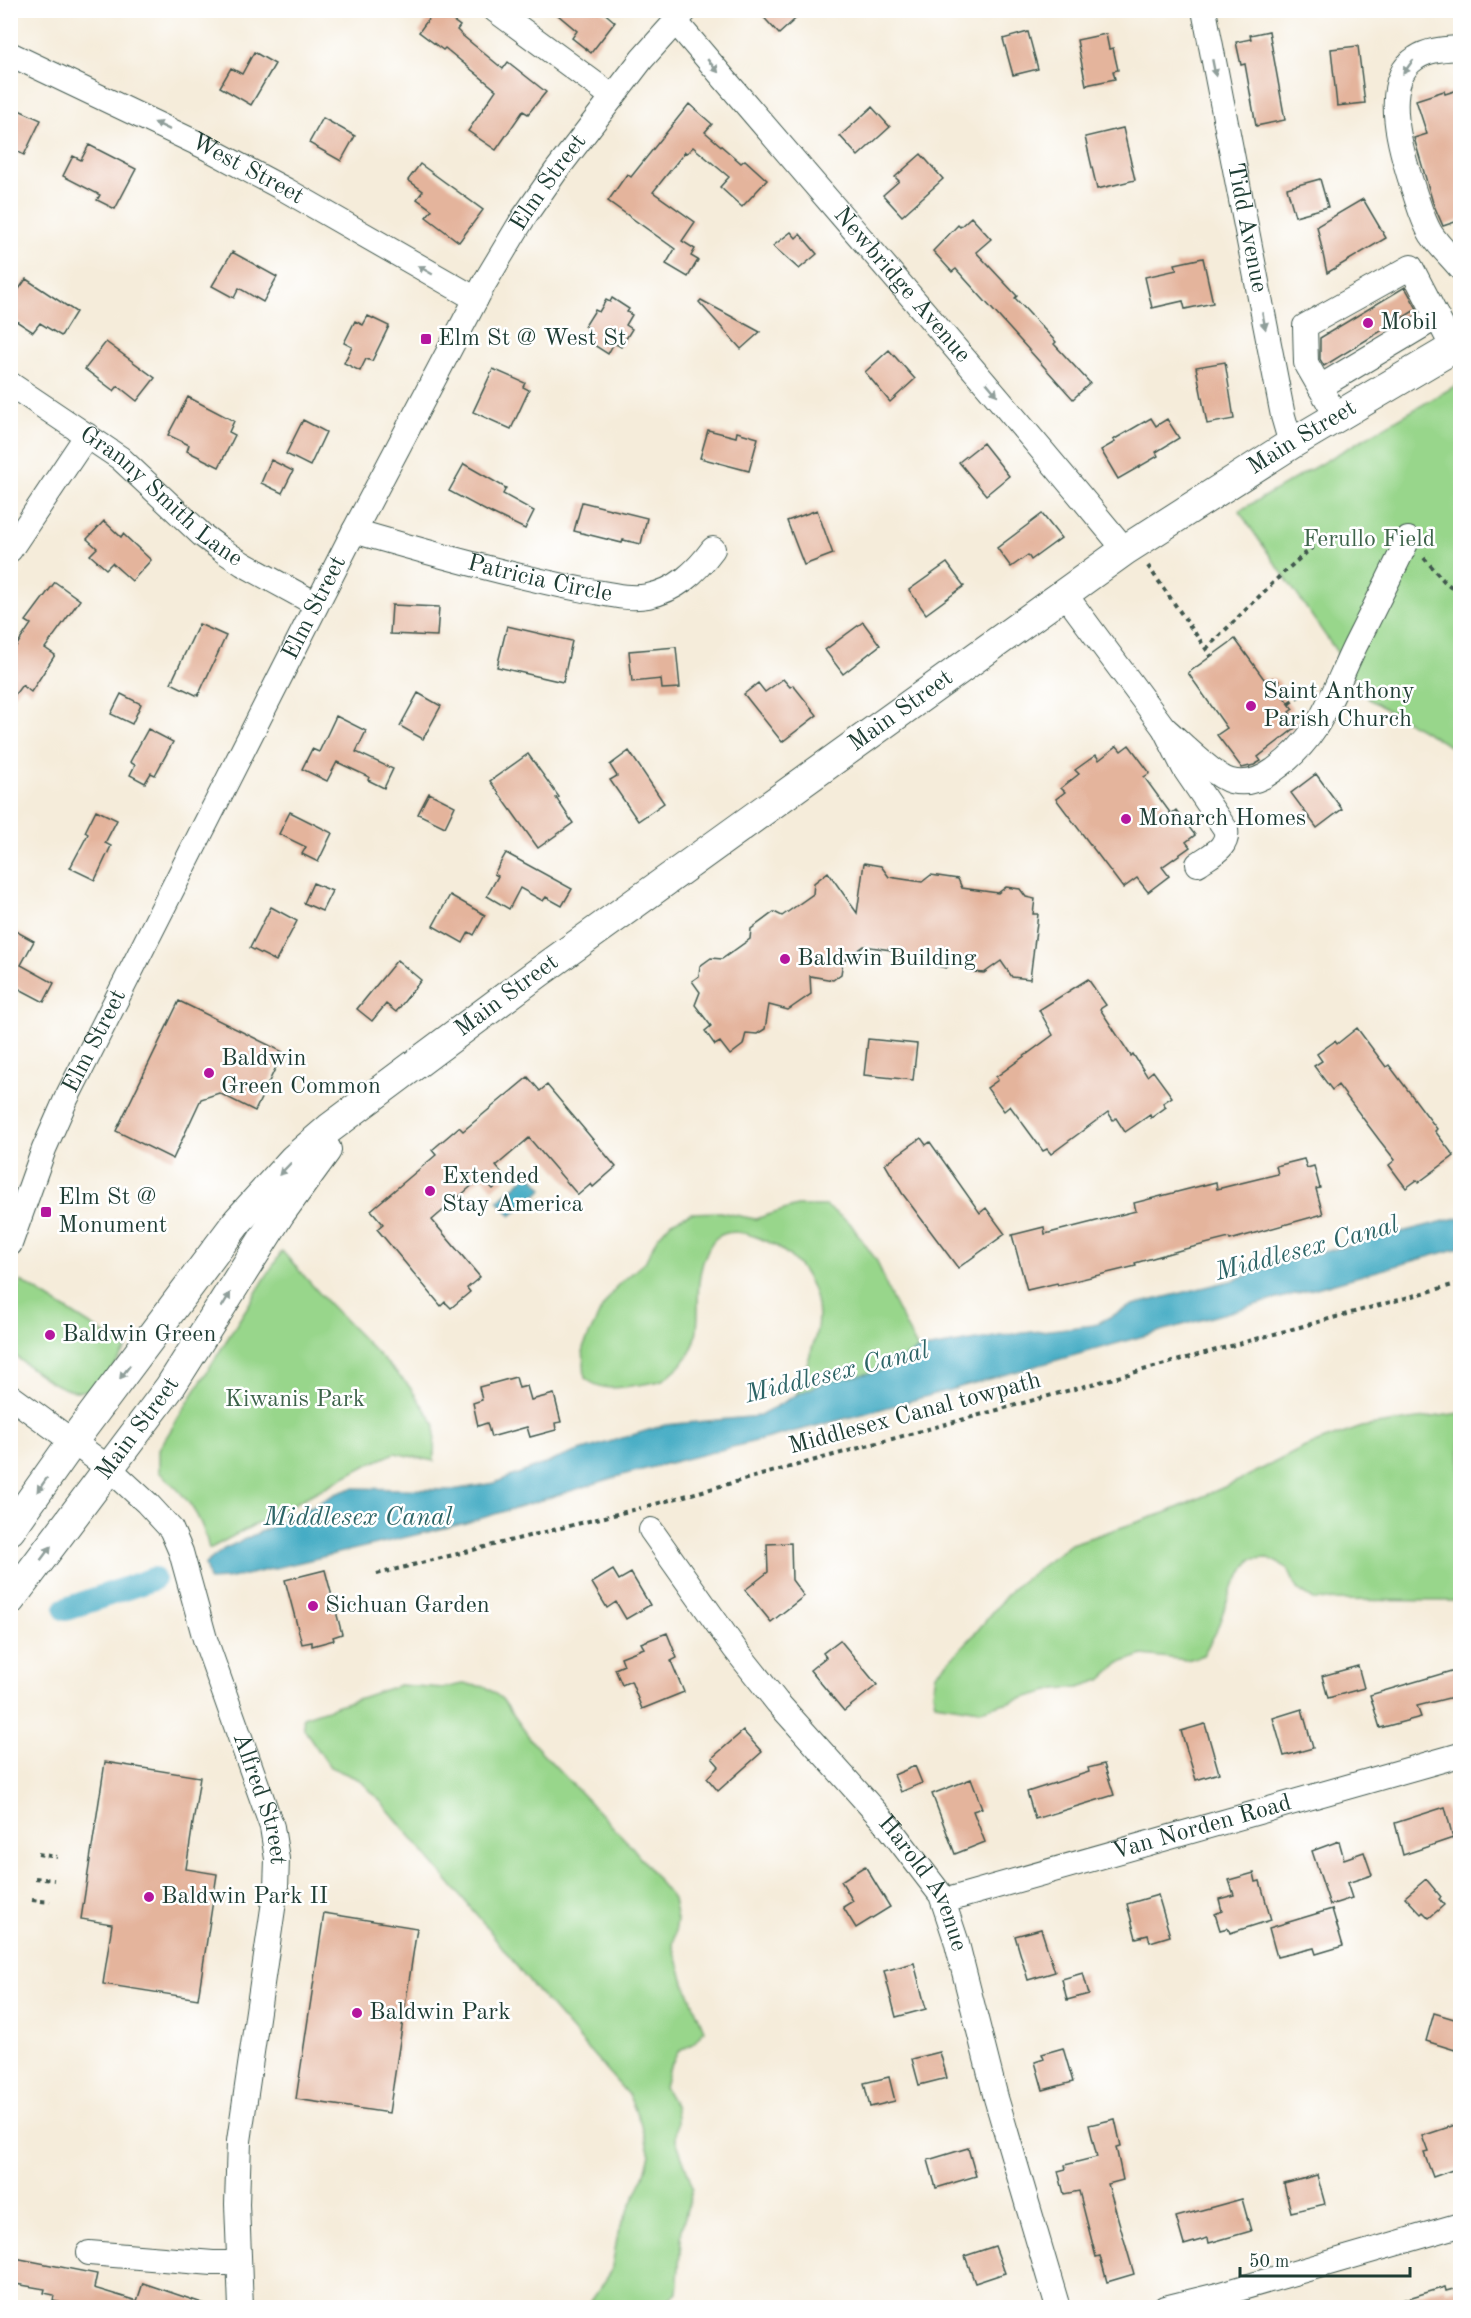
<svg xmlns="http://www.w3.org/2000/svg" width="1471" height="2318" viewBox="0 0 1471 2318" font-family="'Old Standard TT',serif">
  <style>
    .green { fill: #98d68b; stroke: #5c8a60; stroke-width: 1.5 }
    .water { fill: #44acc4; stroke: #32747c; stroke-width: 1.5 }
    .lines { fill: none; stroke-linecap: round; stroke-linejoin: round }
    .canal { stroke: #44acc4; stroke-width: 24 }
    .building { fill: #e4b49c }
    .minor-casing { stroke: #3f574d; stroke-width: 26 }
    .major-casing { stroke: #3f574d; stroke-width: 32 }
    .path { stroke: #3f574d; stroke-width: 4; stroke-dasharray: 4.5 4.5; stroke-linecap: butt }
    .minor { stroke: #fff; stroke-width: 24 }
    .major { stroke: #fff; stroke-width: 30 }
    .oneway { fill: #8f9e9a }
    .poi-dot { fill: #b5179e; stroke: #fff; stroke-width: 2 }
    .labels { text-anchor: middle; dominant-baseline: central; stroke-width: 5; stroke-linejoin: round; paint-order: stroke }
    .street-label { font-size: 24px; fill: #1f3d34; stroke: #fff }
    .poi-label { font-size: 24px; fill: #1f3d34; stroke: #fff; text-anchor: start }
    .park-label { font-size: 24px; fill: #3d634a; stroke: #fff }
    .water-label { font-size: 26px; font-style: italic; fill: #2c6466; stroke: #fff }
  </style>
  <rect width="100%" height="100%" fill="#fff"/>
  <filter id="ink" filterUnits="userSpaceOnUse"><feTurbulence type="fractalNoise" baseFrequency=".0167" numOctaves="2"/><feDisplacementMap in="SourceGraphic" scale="12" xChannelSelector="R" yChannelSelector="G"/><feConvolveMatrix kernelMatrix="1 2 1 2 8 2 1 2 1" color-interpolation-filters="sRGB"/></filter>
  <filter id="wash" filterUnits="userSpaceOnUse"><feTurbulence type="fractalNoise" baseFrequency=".008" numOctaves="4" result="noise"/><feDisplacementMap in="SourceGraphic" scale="24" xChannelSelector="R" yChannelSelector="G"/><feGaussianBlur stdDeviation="1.35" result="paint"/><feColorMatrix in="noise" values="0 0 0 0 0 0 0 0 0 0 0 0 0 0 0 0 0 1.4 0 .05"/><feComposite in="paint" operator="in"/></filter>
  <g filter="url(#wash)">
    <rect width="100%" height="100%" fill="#f5ecda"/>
    <path class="green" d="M1460 383V752L1370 700 1239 511Z
      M797 1206H826L850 1223 877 1261 890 1295 918 1350 880 1371 824 1383 796 1395C803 1375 811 1355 816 1334 825 1291 799 1253 759 1238 746 1233 729 1228 716 1238 709 1244 706 1254 703 1262 690 1304 712 1341 674 1371 669 1375 665 1380 659 1381 652 1383 644 1384 637 1385 617 1388 602 1392 585 1378L583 1348 602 1308 617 1286 645 1262 657 1238 671 1222 691 1213 720 1212 755 1219Z
      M282 1251 328 1303 409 1386 435 1424 434 1461 395 1453 363 1467 209 1549C202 1515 185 1494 159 1472V1449Z
      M21 1281 127 1348C119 1359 111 1372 101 1382 75 1408 36 1372 14 1355 2 1337 16 1301 21 1281Z
      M1460 1413V1601L1314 1600 1297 1589 1289 1571 1278 1563 1268 1558 1251 1559 1231 1590 1216 1632 1203 1655 1187 1660 1143 1655 1120 1663 1101 1680 1079 1687 1057 1689 980 1710 935 1703 933 1692 936 1674 972 1637 1012 1589 1071 1544 1168 1512 1240 1480 1305 1447 1362 1427Z
      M462 1684 486 1687 502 1699 534 1744 633 1848 673 1899 677 1920 673 1945 683 1979 704 2030 694 2043 678 2052 668 2071 664 2087 675 2106 677 2117 676 2140 693 2187 682 2227 677 2293 660 2307H588L589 2304 611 2272 618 2233 644 2176 650 2155 642 2126 629 2096 525 1977 486 1926 384 1805 360 1780 330 1767 304 1729 303 1717 399 1685 444 1688Z"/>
    <path class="water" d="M530 1173 543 1189 511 1216 498 1201Z
      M1460 1217V1248L867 1413 626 1474 466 1523 250 1574 226 1579 209 1580 205 1564 224 1549 294 1516 335 1494 352 1488 452 1490 494 1483 573 1453 665 1425 760 1416 796 1395 824 1383 880 1371 918 1350 1006 1335 1094 1325 1133 1305 1234 1280 1284 1262Z"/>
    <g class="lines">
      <path class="canal" d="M66 1609 153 1579"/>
    </g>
    <g id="blocks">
      <path class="building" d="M435 10H438L460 26 457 30 463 36 503 69 508 62 546 92 528 114 523 111 496 150 468 131 496 90 445 48 443 50 419 32Z
        M552 10H601L615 22 591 53 572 38 577 31Z
        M757 10H805L779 34Z
        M1269 31 1285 120 1256 126 1245 64 1241 65 1236 42 1251 39 1250 35Z
        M1028 32 1038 69 1013 75 1003 39Z
        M1106 34 1109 49 1113 48 1118 70 1113 71 1115 79 1086 85 1077 40Z
        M1358 46 1365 103 1337 106 1331 49Z
        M254 52 275 64 251 105 220 87 231 68 242 74Z
        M1461 89V220L1443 226 1433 203 1414 138 1427 134 1416 100 1444 91 1445 94Z
        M689 104 712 124 705 132 741 163 745 160 767 180 742 207 720 187 729 177 693 147 687 153 685 152 653 192 695 222 682 241 695 249 691 256 698 260 688 277 666 264 675 249 608 201 627 174 631 177Z
        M10 106 41 120 24 155 10 148Z
        M872 107 890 127 858 156 840 136Z
        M323 118 355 136 341 161 309 143Z
        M1123 128 1135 180 1097 189 1085 137Z
        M89 145 136 169 115 209 97 200 100 195 63 176 73 156 81 160Z
        M921 154 943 179 902 216 883 195 899 181 895 177Z
        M420 164 483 210 459 242 426 217 432 210 417 199 423 191 408 180Z
        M1320 179 1328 207 1295 216 1287 188Z
        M1363 199 1386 238 1327 273 1317 226Z
        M971 217 991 239 976 252 1017 296 1015 298 1056 342 1054 344 1090 383 1073 399 956 269 952 272 933 251 958 225 960 227Z
        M791 232 796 238 800 234 817 254 799 269 773 246Z
        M232 252 277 277 263 302 239 288 234 298 212 286Z
        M1203 258 1213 303 1185 309 1183 301 1152 308 1145 277 1177 270 1175 264Z
        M26 279 76 312 61 336 40 323 33 332 10 317V302Z
        M1405 287 1417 309 1324 366 1320 359V338Z
        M612 298 629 309 627 312 632 315 626 325 632 329 621 347 614 343 608 354 583 338 589 328 585 326 595 310 599 312 606 300 610 302Z
        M701 300 760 332 741 349 699 302Z
        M368 316 389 326 372 361 366 359 360 371 344 363 352 347 344 343 355 321 363 325Z
        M106 342 155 378 137 401 118 386 114 391 85 369Z
        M889 350 915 379 890 402 865 372Z
        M1225 362 1234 419 1207 424 1196 367Z
        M493 369 525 383 523 387 529 390 511 429 473 412Z
        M188 397 234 421 229 432 235 435 219 467 187 451 189 445 168 435Z
        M1151 418 1156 426 1167 419 1179 438 1156 452 1158 456 1118 479 1101 450 1115 442 1113 440Z
        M303 420 326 432 310 466 286 454Z
        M708 430 736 437 737 432 758 438 749 471 700 458Z
        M983 443 1009 476 986 495 959 462Z
        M271 460 293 471 282 493 261 483Z
        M464 464 506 488 503 494 534 511 525 529 492 513V514L449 491Z
        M582 502 647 518 641 544 623 540 622 543 574 531Z
        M817 510 833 554 804 565 787 521Z
        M1042 514 1061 538 1031 560 1028 555 1011 567 997 548Z
        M104 521 121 537 123 534 151 560 132 581 112 563 106 569 90 555 97 548 87 539Z
        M947 563 964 586 926 614 909 590Z
        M55 582 80 600 45 648 55 655 31 692 22 685 10 701V655L31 624 26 621Z
        M392 605 439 607 437 636 390 634Z
        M863 622 880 645 843 674 825 650Z
        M199 624 226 636 198 696 171 683Z
        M507 626 572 641 563 682 497 667Z
        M1235 639 1264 679 1273 678 1279 681 1281 687 1280 692 1293 709 1289 712 1299 725 1258 757 1261 761 1254 765 1242 768 1217 735 1227 728 1188 673Z
        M676 647 680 688 662 689 661 679 632 682 629 651Z
        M783 679 790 687 793 685 817 715 782 742 744 694 758 683 765 692Z
        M418 693 441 706 423 739 400 726Z
        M121 694 141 704 132 724 111 714Z
        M336 716 366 731 356 752 393 769 384 788 368 780 369 777 337 762 327 781 302 769 312 749 319 752Z
        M148 729 173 742 155 775 151 773 145 783 130 775 135 765 130 762Z
        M1129 745 1150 773 1144 777 1171 814 1176 810 1195 835 1186 842 1190 847 1162 867 1169 876 1148 892 1137 878 1123 888 1056 799 1065 792 1061 788 1079 774 1075 770 1096 755 1099 760 1117 746 1121 751Z
        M629 751 664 803 638 821 610 780 617 776 610 765Z
        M528 754 559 797 556 798 573 823 538 848 490 781Z
        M1316 774 1342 809 1317 828 1291 793Z
        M429 793 455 806 445 827 418 814Z
        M96 810 117 820 105 843 111 846 95 880 70 868 88 834 85 832Z
        M290 812 332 833 318 862 302 854 306 847 279 834Z
        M506 853 572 889 562 906 546 897 543 901 520 888 509 909 487 896 498 876 494 874Z
        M864 863 881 866 889 877 922 882 931 875 958 879 962 888 998 893 1006 887 1020 889 1026 897 1035 899 1033 914H1038L1030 979 1012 977 1001 961 984 973 974 972 963 956 946 968 937 966 925 949 908 962 898 960 891 950 864 946 843 961 841 974 833 980 810 976 811 994 788 1010 769 1005 765 1029 757 1034 746 1033 743 1045 730 1055 720 1042 715 1045 705 1031 711 1026 695 1005 700 992 692 981 699 976 700 966 711 958 722 959 750 939 751 929 774 912 782 916 813 894 814 883 828 872 857 913Z
        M313 883 332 891 322 911 304 903Z
        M450 895 485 915 474 935 469 932 463 943 433 926Z
        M271 907 297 921 276 961 250 948Z
        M10 928 34 941 21 965 54 983 44 1002 10 984Z
        M397 960 421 980 396 1012 386 1004 372 1021 357 1009Z
        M1088 979 1106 1005 1100 1009 1131 1056 1133 1054 1147 1076 1153 1071 1172 1097 1163 1103 1166 1107 1151 1118 1150 1115 1125 1132 1116 1118 1113 1120 1108 1112 1051 1154 1047 1149 1043 1151 1010 1106 1004 1111 987 1088 998 1080 996 1077 1053 1035 1039 1010Z
        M179 1001 283 1052 255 1111 219 1093 201 1099 173 1159 116 1131Z
        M1357 1028 1386 1067 1389 1065 1437 1129 1435 1131 1454 1156 1419 1182 1417 1180 1406 1188 1389 1165 1395 1160 1380 1141 1338 1085 1332 1090 1314 1066 1322 1061 1317 1054 1335 1041 1337 1044Z
        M868 1039 917 1044 913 1080 864 1075Z
        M528 1077 540 1091 547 1085 616 1167 593 1187 591 1184 578 1195 529 1138 496 1166 506 1178 493 1189 482 1177 432 1220 480 1277 467 1288 470 1292 451 1308 445 1302 441 1306 377 1229 383 1224 371 1210 436 1155 432 1150 459 1127 463 1131Z
        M921 1138 926 1145 930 1142 980 1213 986 1208 1005 1234 958 1268 902 1193 885 1164Z
        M1304 1159 1307 1168 1314 1166 1320 1188 1316 1189 1323 1214 1230 1240 1229 1238 1181 1250 1135 1263 1136 1266 1058 1285 1057 1283 1027 1290 1012 1235 1044 1227 1045 1234 1136 1211 1134 1203 1216 1182 1217 1189 1241 1183 1278 1174 1276 1166Z
        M516 1377 519 1388 527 1386 531 1400 554 1394 561 1422 555 1423 556 1430 530 1437 527 1427 491 1437 487 1423 478 1426 473 1403 482 1400 479 1387Z
        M791 1543 792 1580 804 1596 771 1622 745 1590 768 1572 767 1544Z
        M325 1570 342 1634 333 1637 334 1640 312 1646V1642L302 1644 285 1580Z
        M613 1570 619 1580 631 1573 650 1605 626 1619 616 1602 607 1608 592 1583Z
        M667 1633 677 1658 671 1661 684 1692 642 1709 631 1681 622 1685 615 1669 624 1665 621 1657 644 1648 641 1643Z
        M840 1640 877 1685 844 1711 810 1670 826 1657 823 1653Z
        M1358 1666 1364 1688 1328 1698 1322 1676Z
        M1458 1669 1461 1695 1417 1706 1421 1717 1380 1728 1370 1695Z
        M1302 1709 1313 1748 1284 1756 1273 1718Z
        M1205 1724 1219 1773 1196 1780 1181 1731Z
        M743 1731 762 1752 718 1791 707 1778 719 1766 712 1758Z
        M105 1762 200 1777 186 1869 217 1874 198 1999 103 1984 112 1924 81 1919Z
        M1104 1764 1114 1795 1035 1819 1027 1792 1089 1772 1088 1768Z
        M915 1766 922 1783 901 1792 894 1775Z
        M971 1779 982 1808 973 1811 985 1842 955 1854 932 1794Z
        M1445 1807 1453 1838 1403 1855 1395 1823Z
        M1339 1841 1344 1859 1364 1852 1372 1875 1347 1883 1352 1898 1330 1905 1312 1851Z
        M865 1866 890 1907 856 1928 843 1907 853 1901 841 1881Z
        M1254 1873 1256 1882 1260 1881 1271 1920 1230 1933 1228 1928 1220 1930 1215 1914 1222 1911 1219 1899 1234 1895 1229 1880Z
        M1426 1879 1441 1897 1439 1899 1444 1905 1429 1918 1423 1912 1421 1914 1405 1897Z
        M1158 1895 1170 1936 1150 1942 1148 1935 1136 1938 1127 1904Z
        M1332 1909 1343 1946 1316 1954 1314 1948 1277 1957 1269 1928Z
        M324 1913 417 1928 389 2113 296 2099Z
        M1041 1929 1055 1972 1028 1980 1015 1936Z
        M914 1963 926 2009 896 2017 884 1971Z
        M1083 1973 1089 1994 1067 2000 1062 1979Z
        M1434 2013 1461 2021V2029L1455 2050 1426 2041Z
        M1063 2048 1073 2082 1043 2090 1035 2062 1044 2059 1042 2054Z
        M940 2052 947 2078 919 2085 912 2059Z
        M889 2077 895 2101 870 2107 864 2083Z
        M1115 2119 1121 2146 1116 2147 1123 2180 1108 2184 1134 2274 1107 2282 1100 2256 1096 2257 1079 2191 1064 2194 1058 2171 1066 2169 1065 2165 1097 2157 1089 2125Z
        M1461 2123V2167L1433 2177 1424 2153 1428 2152 1422 2136Z
        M968 2148 976 2176 936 2188 928 2160Z
        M1317 2175 1325 2204 1291 2212 1284 2184Z
        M1242 2199 1251 2231 1209 2243 1208 2238 1184 2245 1176 2217Z
        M995 2246 1005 2273 975 2283 965 2256Z
        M10 2257 97 2274 94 2288 137 2301 143 2283 205 2304 204 2307H66L67 2304 53 2301 54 2295 44 2293 45 2289 10 2283Z
        M1445 2287 1446 2291 1457 2288 1461 2307H1393L1392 2303Z"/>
    </g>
  </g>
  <g filter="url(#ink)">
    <use href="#blocks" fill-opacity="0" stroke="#3f574d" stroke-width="1.5"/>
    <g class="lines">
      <defs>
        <g id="minor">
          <path d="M495 10 613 97"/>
          <path id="s1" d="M1204 10 1283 416 1291 444"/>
          <path id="s2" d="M675 21C825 198 978 371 1125 550"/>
          <path d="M1460 48C1446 49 1429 49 1416 58 1378 82 1403 158 1414 191 1419 206 1423 221 1431 234 1439 246 1451 257 1460 268"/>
          <path id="s3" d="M10 54 203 146 286 190 476 299"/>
          <path id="s4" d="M10 384 120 458 202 535 222 550 243 564 316 604"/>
          <path d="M1320 387 1437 317"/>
          <path d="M1337 417 1306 363 1305 326 1411 267 1453 348"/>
          <path id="s5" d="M354 531C429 553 507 575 584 590 605 593 627 600 648 596 677 590 696 572 713 549"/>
          <path d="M10 550 87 435"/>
          <path d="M1064 593 1164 728 1184 768 1226 830C1229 848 1210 855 1198 864"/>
          <path d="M1164 728C1179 740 1214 777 1231 781 1247 785 1262 779 1274 770 1322 736 1331 695 1355 646 1373 610 1391 575 1408 539"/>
          <path id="s6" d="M10 1244 44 1149 67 1097 354 531 485 282 524 217 556 171 642 59 686 10"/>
          <path id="s7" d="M10 1396 110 1469 147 1503 171 1529 181 1552 205 1639 272 1827 277 1859 276 1888 239 2141 237 2204 241 2308"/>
          <path id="s8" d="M651 1530 735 1649 777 1702 889 1827 941 1895 956 1940 996 2098 1058 2308"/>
          <path id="s9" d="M944 1901 1460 1755"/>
          <path d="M89 2253 213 2263H239"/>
          <path d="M1165 2308 1218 2295 1460 2225"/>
        </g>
        <g id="major">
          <path id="s10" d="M10 1530 73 1441 237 1222 294 1159 330 1128 538 973 1125 550 1291 444 1460 344"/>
          <path id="s11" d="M10 1600 170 1387 280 1213 326 1150"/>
        </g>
      </defs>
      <use href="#minor" class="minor-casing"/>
      <use href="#major" class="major-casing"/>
      <path class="path" d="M1424 558 1444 581 1460 594
        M1148 566 1211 656
        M1206 649 1283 573 1330 532
        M1289 703 1308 690
        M648 1506 1460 1283
        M377 1574 641 1508
        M38 1854 57 1857
        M35 1878 54 1880
        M32 1900 50 1902"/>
      <use href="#minor" class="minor"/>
      <use href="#major" class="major"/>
    </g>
    <defs><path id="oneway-solid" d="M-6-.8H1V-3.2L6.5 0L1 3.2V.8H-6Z" transform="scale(1.5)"/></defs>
    <g class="oneway">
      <use href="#oneway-solid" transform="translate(713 66) rotate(50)"/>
      <use href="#oneway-solid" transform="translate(1408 67) rotate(126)"/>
      <use href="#oneway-solid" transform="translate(1214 68) rotate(79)"/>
      <use href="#oneway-solid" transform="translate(162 126) rotate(-154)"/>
      <use href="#oneway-solid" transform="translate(425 270) rotate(-150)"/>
      <use href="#oneway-solid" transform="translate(1264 321) rotate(79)"/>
      <use href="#oneway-solid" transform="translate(992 389) rotate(50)"/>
      <use href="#oneway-solid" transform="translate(285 1169) rotate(134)"/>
      <use href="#oneway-solid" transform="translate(226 1300) rotate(-59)"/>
      <use href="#oneway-solid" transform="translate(125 1372) rotate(127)"/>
      <use href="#oneway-solid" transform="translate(42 1485) rotate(125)"/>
      <use href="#oneway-solid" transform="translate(46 1553) rotate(-53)"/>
    </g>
  </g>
  <g class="poi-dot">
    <circle cx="1368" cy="323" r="6"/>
    <rect x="420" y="333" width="12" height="12" rx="3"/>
    <circle cx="1251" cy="706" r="6"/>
    <circle cx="1126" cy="819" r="6"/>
    <circle cx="785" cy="959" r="6"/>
    <circle cx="209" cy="1073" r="6"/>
    <circle cx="430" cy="1191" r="6"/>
    <rect x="40" y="1206" width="12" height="12" rx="3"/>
    <circle cx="50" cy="1335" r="6"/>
    <circle cx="313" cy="1606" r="6"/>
    <circle cx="149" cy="1897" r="6"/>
    <circle cx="357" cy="2013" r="6"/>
  </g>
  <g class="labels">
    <g class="street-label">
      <text stroke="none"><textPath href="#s3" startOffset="264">West Street</textPath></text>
      <text stroke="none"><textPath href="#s6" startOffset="1192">Elm Street</textPath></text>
      <text stroke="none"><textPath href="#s1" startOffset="222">Tidd Avenue</textPath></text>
      <text stroke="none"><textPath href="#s2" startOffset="348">Newbridge Avenue</textPath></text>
      <text stroke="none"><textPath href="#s10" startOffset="1708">Main Street</textPath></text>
      <text stroke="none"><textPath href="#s4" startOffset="189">Granny Smith Lane</textPath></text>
      <text stroke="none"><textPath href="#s5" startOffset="192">Patricia Circle</textPath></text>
      <text stroke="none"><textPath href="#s6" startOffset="706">Elm Street</textPath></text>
      <text stroke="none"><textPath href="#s10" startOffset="1222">Main Street</textPath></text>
      <text stroke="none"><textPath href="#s10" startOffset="736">Main Street</textPath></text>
      <text stroke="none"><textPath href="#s6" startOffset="220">Elm Street</textPath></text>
      <text transform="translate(915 1414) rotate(-15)">Middlesex Canal towpath</text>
      <text stroke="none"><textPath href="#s11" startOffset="214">Main Street</textPath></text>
      <text stroke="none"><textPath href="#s7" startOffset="494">Alfred Street</textPath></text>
      <text stroke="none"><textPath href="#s9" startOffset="268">Van Norden Road</textPath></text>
      <text stroke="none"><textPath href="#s8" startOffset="448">Harold Avenue</textPath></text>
    </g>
    <g class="poi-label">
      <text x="1380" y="323">Mobil</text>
      <text x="438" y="339">Elm St @ West St</text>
      <text x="1263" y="692">Saint Anthony<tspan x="1263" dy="28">Parish Church</tspan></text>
      <text x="1138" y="819">Monarch Homes</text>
      <text x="797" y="959">Baldwin Building</text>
      <text x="221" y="1059">Baldwin<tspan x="221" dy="28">Green Common</tspan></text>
      <text x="442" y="1177">Extended<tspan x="442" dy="28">Stay America</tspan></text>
      <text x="58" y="1198">Elm St @<tspan x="58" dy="28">Monument</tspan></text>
      <text x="62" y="1335">Baldwin Green</text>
      <text x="325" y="1606">Sichuan Garden</text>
      <text x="161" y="1897">Baldwin Park II</text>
      <text x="369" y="2013">Baldwin Park</text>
    </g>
    <g class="park-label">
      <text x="1369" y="540">Ferullo Field</text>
      <text x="295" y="1400">Kiwanis Park</text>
    </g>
    <g class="water-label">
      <text transform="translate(1307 1249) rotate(-15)">Middlesex Canal</text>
      <text transform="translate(837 1373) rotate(-14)">Middlesex Canal</text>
      <text x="358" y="1518">Middlesex Canal</text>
    </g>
  </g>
  <rect width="1471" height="2318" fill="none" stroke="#fff" stroke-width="36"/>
  <path d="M1240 2267v9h170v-9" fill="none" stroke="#1f3d34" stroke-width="3"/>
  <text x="1249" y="2267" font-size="18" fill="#1f3d34" stroke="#ffffff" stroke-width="4.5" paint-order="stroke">50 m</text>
</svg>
